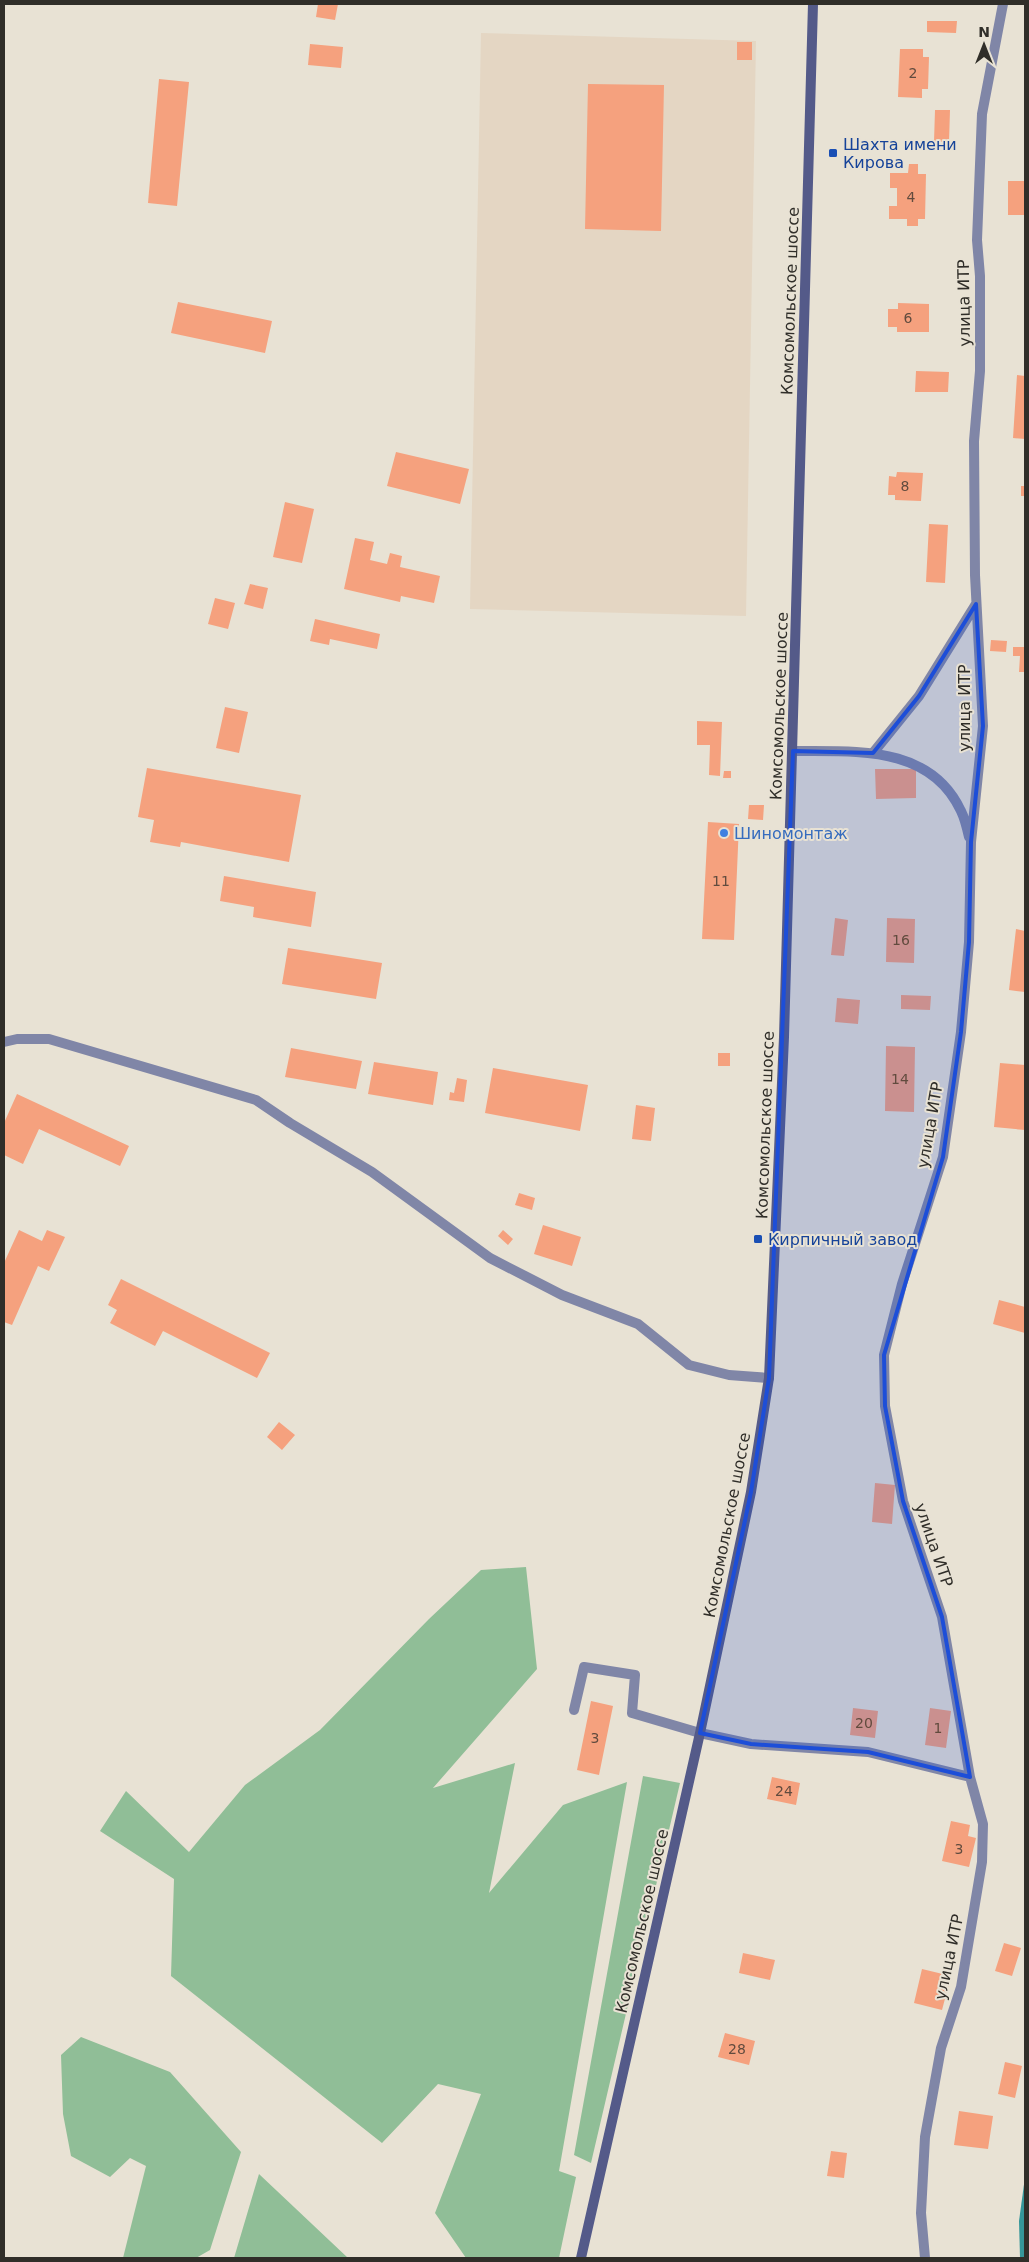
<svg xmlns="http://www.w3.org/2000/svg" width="1029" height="2262" viewBox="0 0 1029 2262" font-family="'DejaVu Sans',sans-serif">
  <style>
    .industrial { fill: #e4d6c3 }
    .green { fill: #90be97 }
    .water { fill: #359699 }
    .building { fill: #f5a17e }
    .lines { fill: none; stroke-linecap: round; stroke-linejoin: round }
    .minor { stroke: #8086a7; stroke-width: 10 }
    .secondary { stroke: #545a89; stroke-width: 10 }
    .marked { fill: #1d4ed8; fill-opacity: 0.2; stroke: #1d4ed8; stroke-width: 4; stroke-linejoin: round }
    .transit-dot { fill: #1a4fb4; stroke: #e8e2d4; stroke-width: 2 }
    .shop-dot { fill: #3f7fe0; stroke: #e8e2d4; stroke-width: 2 }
    .labels { text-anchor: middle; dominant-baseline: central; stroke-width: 4; stroke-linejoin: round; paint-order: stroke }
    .number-label { font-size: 14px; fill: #614b3e }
    .transit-label { font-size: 16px; fill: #164399; stroke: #e8e2d4; text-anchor: start }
    .street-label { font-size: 16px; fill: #302e29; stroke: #e8e2d4 }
    .shop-label { font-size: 16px; fill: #366cbe; stroke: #e8e2d4; text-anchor: start }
  </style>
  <rect width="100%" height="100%" fill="#e8e2d4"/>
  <path class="industrial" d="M481 33 756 41 746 616 470 609Z"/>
  <path class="green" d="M526 1567 537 1669 433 1788 515 1763 489 1893 563 1805 627 1782 559 2171 576 2177 559 2258H466L435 2213 481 2094 438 2084 382 2143 171 1976 174 1879 100 1831 126 1791 189 1852 245 1785 320 1730 429 1619 481 1570Z
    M643 1776 680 1783 591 2163 574 2155Z
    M81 2037 170 2072 241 2152 210 2250 196 2258H123L146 2166 130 2158 110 2177 71 2156 63 2114 61 2055Z
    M259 2174 348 2258H234Z"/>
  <path class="water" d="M1025 2177V2258H1020L1019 2221Z"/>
  <path class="building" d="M318 4H338L335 20 316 17Z
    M927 21H957L956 33 927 32Z
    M737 42H752V60H737Z
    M310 44 343 47 341 68 308 65Z
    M900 49H923V57H929L928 89H922V98L898 97Z
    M159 79 189 82 177 206 148 203Z
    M588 84 664 85 661 231 585 229Z
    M935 110H950L949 142H934Z
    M909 164H918V174H926L925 219H918V226H907V219H889V206H897V188H890V173H908Z
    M1008 181H1025V215H1008Z
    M178 302 272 321 265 353 171 333Z
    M898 303 929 304V332H897V327H888V309H898Z
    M916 371 949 372 948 392H915Z
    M1017 375 1025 376V439L1013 438Z
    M396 452 469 469 460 504 387 486Z
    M897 472 923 473 921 501 895 500V495H888L889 476 896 477Z
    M1021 486H1025V496H1021Z
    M285 502 314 509 302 563 273 557Z
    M929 524 948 525 945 583 926 582Z
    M355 538 374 542 370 560 387 564 390 553 402 556 400 567 440 576 434 603 401 596 400 602 344 589Z
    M250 584 268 588 263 609 244 604Z
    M215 598 235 603 228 629 208 624Z
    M315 619 380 634 377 649 330 639 329 645 310 641Z
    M991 640 1007 641 1006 652 990 651Z
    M1013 647H1025V672H1019L1020 656H1013Z
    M225 707 248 712 239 753 216 748Z
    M697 721 722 722 720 776 709 775 710 745H697Z
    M147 768 301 795 289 862 181 842 180 847 150 842 154 820 138 817Z
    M875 769H916V798L876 799Z
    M724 771H731V778H723Z
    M749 805H764L763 820 748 819Z
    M708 822 739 824 734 940 702 939Z
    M224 876 316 892 311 927 253 917 254 907 220 901Z
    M835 918 848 920 844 956 831 955Z
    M887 918 915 919 914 963 886 962Z
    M1016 929 1025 931V992L1009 990Z
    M288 948 382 963 376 999 282 984Z
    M901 995 931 996 930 1010 901 1009Z
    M837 998 860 1000 858 1024 835 1022Z
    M886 1046 915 1047 914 1112 885 1111Z
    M291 1048 362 1061 356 1089 285 1077Z
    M718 1053H730V1066H718Z
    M374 1062 438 1072 433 1105 368 1094Z
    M1000 1063 1025 1065V1130L994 1127Z
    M493 1068 588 1085 580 1131 485 1113Z
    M457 1078 467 1080 464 1102 449 1100 450 1092 454 1093Z
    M17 1094 129 1146 120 1166 39 1129 23 1164 4 1155V1123Z
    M636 1105 655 1108 651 1141 632 1139Z
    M519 1193 535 1198 532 1210 515 1205Z
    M543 1225 581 1237 572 1266 534 1254Z
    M19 1230 42 1241 47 1230 65 1237 49 1271 38 1266 12 1325 4 1322V1263Z
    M503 1230 513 1239 508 1245 498 1236Z
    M121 1279 270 1353 257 1378 163 1331 155 1346 110 1323 117 1310 108 1305Z
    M999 1300 1025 1307V1333L993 1324Z
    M279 1422 295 1435 282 1450 267 1437Z
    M875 1483 895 1485 892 1524 872 1522Z
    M591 1701 613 1706 599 1775 577 1770Z
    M853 1708 878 1711 875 1738 850 1735Z
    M930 1708 951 1711 946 1748 925 1745Z
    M772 1777 800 1783 796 1805 767 1799Z
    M951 1821 970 1825 968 1836 976 1838 969 1867 942 1861Z
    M1004 1943 1021 1948 1012 1976 995 1971Z
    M743 1953 775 1960 770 1980 739 1973Z
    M922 1969 951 1976 942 2010 914 2003Z
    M725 2033 755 2041 749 2065 718 2057Z
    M1005 2062 1022 2066 1015 2098 998 2094Z
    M959 2111 993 2116 988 2149 954 2145Z
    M831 2151 847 2153 844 2178 827 2176Z"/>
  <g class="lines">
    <path class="minor" d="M793 751C854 752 930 744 961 811 965 819 967 828 969 837
      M873 753 919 696 976 604
      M4 1042 17 1039H49L256 1100 290 1123 372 1172 490 1258 562 1295 638 1324 689 1365 729 1375 769 1378
      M574 1710 584 1667 635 1675 632 1713 700 1733 751 1744 868 1752 970 1777
      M925 2258 921 2213 925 2137 941 2048 961 1987 982 1862 983 1824 970 1777 942 1617 903 1501 885 1406 884 1355 902 1284 943 1157 961 1032 969 942 971 842 983 726 975 575 974 441 980 371V276L977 240 982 114 1003 4"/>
    <path class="secondary" d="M581 2258 700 1733 751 1492 769 1378 784 1037 813 4"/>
  </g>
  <path class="marked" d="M976 604 983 726 971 842 969 942 961 1032 943 1157 884 1355 885 1406 903 1501 942 1617 970 1777 868 1752 751 1744 700 1733 751 1492 769 1378 793 751 873 753 919 696Z"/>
  <g class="transit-dot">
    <rect x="828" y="148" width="10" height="10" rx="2.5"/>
    <rect x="753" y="1234" width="10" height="10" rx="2.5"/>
  </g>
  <circle class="shop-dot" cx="724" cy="833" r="5"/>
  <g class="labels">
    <g class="number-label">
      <text x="913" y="73">2</text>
      <text x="911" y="197">4</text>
      <text x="908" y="318">6</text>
      <text x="905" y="486">8</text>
      <text x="721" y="881">11</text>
      <text x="901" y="940">16</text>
      <text x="900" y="1079">14</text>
      <text x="864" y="1723">20</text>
      <text x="938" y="1728">1</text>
      <text x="595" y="1738">3</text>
      <text x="784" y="1791">24</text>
      <text x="959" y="1849">3</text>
      <text x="737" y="2049">28</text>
    </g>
    <g class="transit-label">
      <text x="843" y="144">Шахта имени<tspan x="843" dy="18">Кирова</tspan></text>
      <text x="768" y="1239">Кирпичный завод</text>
    </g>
    <g class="street-label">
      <text transform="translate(790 301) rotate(-88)">Комсомольское шоссе</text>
      <text transform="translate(964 303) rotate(-91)">улица ИТР</text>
      <text transform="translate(779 706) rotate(-88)">Комсомольское шоссе</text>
      <text transform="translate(964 708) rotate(-90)">улица ИТР</text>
      <text transform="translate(765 1125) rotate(-88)">Комсомольское шоссе</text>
      <text transform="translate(930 1125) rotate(-80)">улица ИТР</text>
      <text transform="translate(727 1525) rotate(-79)">Комсомольское шоссе</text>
      <text transform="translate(934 1545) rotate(71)">улица ИТР</text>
      <text transform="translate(642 1921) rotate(-77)">Комсомольское шоссе</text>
      <text transform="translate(949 1957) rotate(-78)">улица ИТР</text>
    </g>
    <g class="shop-label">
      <text x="734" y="833">Шиномонтаж</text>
    </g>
  </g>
  <rect width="1029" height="2262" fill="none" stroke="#302e29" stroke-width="10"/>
  <g transform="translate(984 45)" stroke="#e8e2d4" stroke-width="4" paint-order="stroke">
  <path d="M0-4L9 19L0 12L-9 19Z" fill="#302e29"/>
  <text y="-8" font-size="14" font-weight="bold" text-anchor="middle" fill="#302e29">N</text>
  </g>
</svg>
